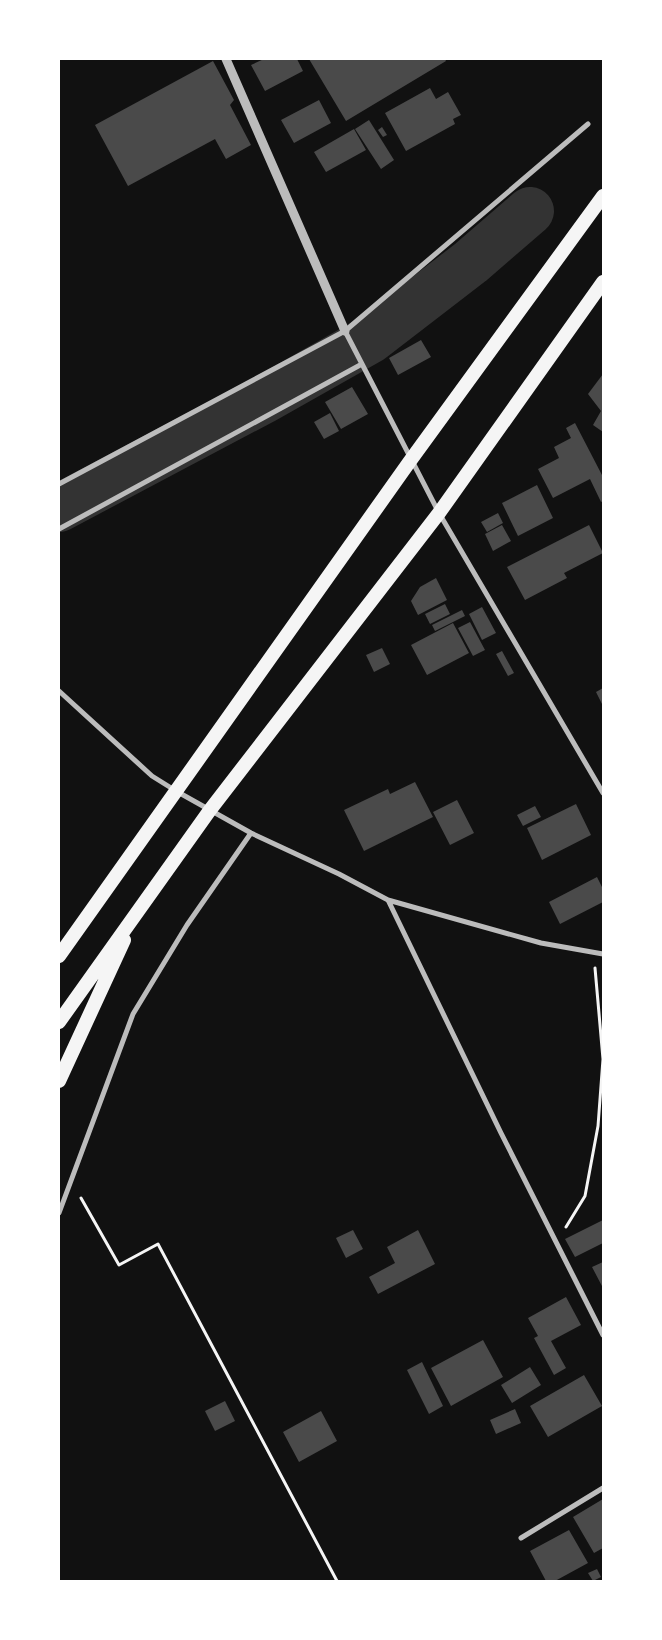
<svg xmlns="http://www.w3.org/2000/svg" width="662" height="1640" viewBox="0 0 662 1640" font-family="'Libre Baskerville',serif">
  <style>
    .lines { fill: none; stroke-linecap: round; stroke-linejoin: round }
    .river { stroke: #333; stroke-width: 48 }
    .building { fill: #4a4a4a }
    .path { stroke: #f5f5f5; stroke-width: 3 }
    .minor { stroke: #bcbcbc; stroke-width: 5 }
    .tertiary { stroke: #bcbcbc; stroke-width: 9 }
    .trunk { stroke: #f5f5f5; stroke-width: 14 }
  </style>
  <rect width="100%" height="100%" fill="#111"/>
  <g class="lines">
    <path class="river" d="M59 508 263 400 371 339 471 262 530 211"/>
  </g>
  <path class="building" d="M264 59H297L303 71 265 91 251 65Z
    M309 59H445L446 61 346 121Z
    M213 61 234 100 230 105 251 145 226 159 215 139 128 186 95 125Z
    M430 88 436 99 448 92 461 115 453 119 455 124 406 151 385 113Z
    M319 100 331 123 294 143 281 120Z
    M369 120 394 160 381 169 355 129Z
    M382 127 387 135 383 137 378 130Z
    M354 129 366 150 326 172 314 152Z
    M421 340 431 357 398 375 389 358Z
    M603 374V432L593 425 601 411 588 394Z
    M352 387 368 414 341 429 325 402Z
    M330 413 339 431 324 439 314 422Z
    M575 423 603 477V501L601 502 590 479 553 498 538 469 559 458 554 447 571 438 566 428Z
    M537 485 553 518 518 536 502 503Z
    M498 513 503 523 487 532 481 522Z
    M502 525 511 541 493 551 485 534Z
    M589 525 603 553 564 573 567 578 525 600 507 567Z
    M436 578 447 600 418 615 411 601 420 587Z
    M445 604 450 614 430 624 425 614Z
    M482 607 496 633 482 640 469 614Z
    M462 610 465 616 435 631 432 625Z
    M470 622 485 650 473 656 458 628Z
    M453 623 469 653 427 675 411 645Z
    M382 648 390 664 374 672 366 655Z
    M502 651 514 673 508 676 496 654Z
    M603 688V706L596 692Z
    M415 782 433 817 364 851 344 810 388 789 390 794Z
    M457 800 474 833 450 845 433 812Z
    M576 804 591 835 542 860 527 828Z
    M535 806 541 817 523 826 517 815Z
    M597 877 603 889V902L560 924 549 902Z
    M603 1220V1243L575 1257 565 1239Z
    M353 1230 363 1249 346 1258 336 1238Z
    M418 1230 435 1264 378 1294 369 1277 395 1263 387 1247Z
    M603 1262V1288L592 1267Z
    M566 1297 581 1325 551 1341 566 1368 554 1375 534 1338 538 1336 528 1318Z
    M483 1340 503 1377 451 1406 431 1368Z
    M422 1362 443 1406 429 1414 407 1370Z
    M530 1367 541 1385 512 1403 501 1385Z
    M584 1375 602 1406 548 1437 530 1406Z
    M225 1401 235 1421 215 1431 205 1411Z
    M515 1409 521 1423 496 1434 490 1420Z
    M321 1411 337 1441 299 1462 283 1432Z
    M603 1499V1548L594 1553 573 1517Z
    M569 1530 588 1563 555 1581H546L530 1551Z
    M597 1569 601 1577 593 1581 588 1573Z"/>
  <g class="lines">
    <path class="path" d="M81 1198 119 1265 158 1244 337 1581
      M566 1227 585 1196 598 1126 603 1059 595 968"/>
    <path class="minor" d="M345 331 439 513 603 793
      M59 484 345 331 588 124
      M59 529 362 364
      M59 691 152 776 176 791 251 833 339 874 388 900 541 943 603 954
      M388 900 501 1133 603 1335
      M59 1213 133 1014 187 925 251 833
      M521 1538 603 1488"/>
    <path class="tertiary" d="M226 59 345 331"/>
    <path class="trunk" d="M59 956 410 461 603 196
      M59 1022 210 810 439 513 603 282
      M59 1081 124 940"/>
  </g>
  <rect width="662" height="1640" fill="none" stroke="#ffffff" stroke-width="120"/>
</svg>
